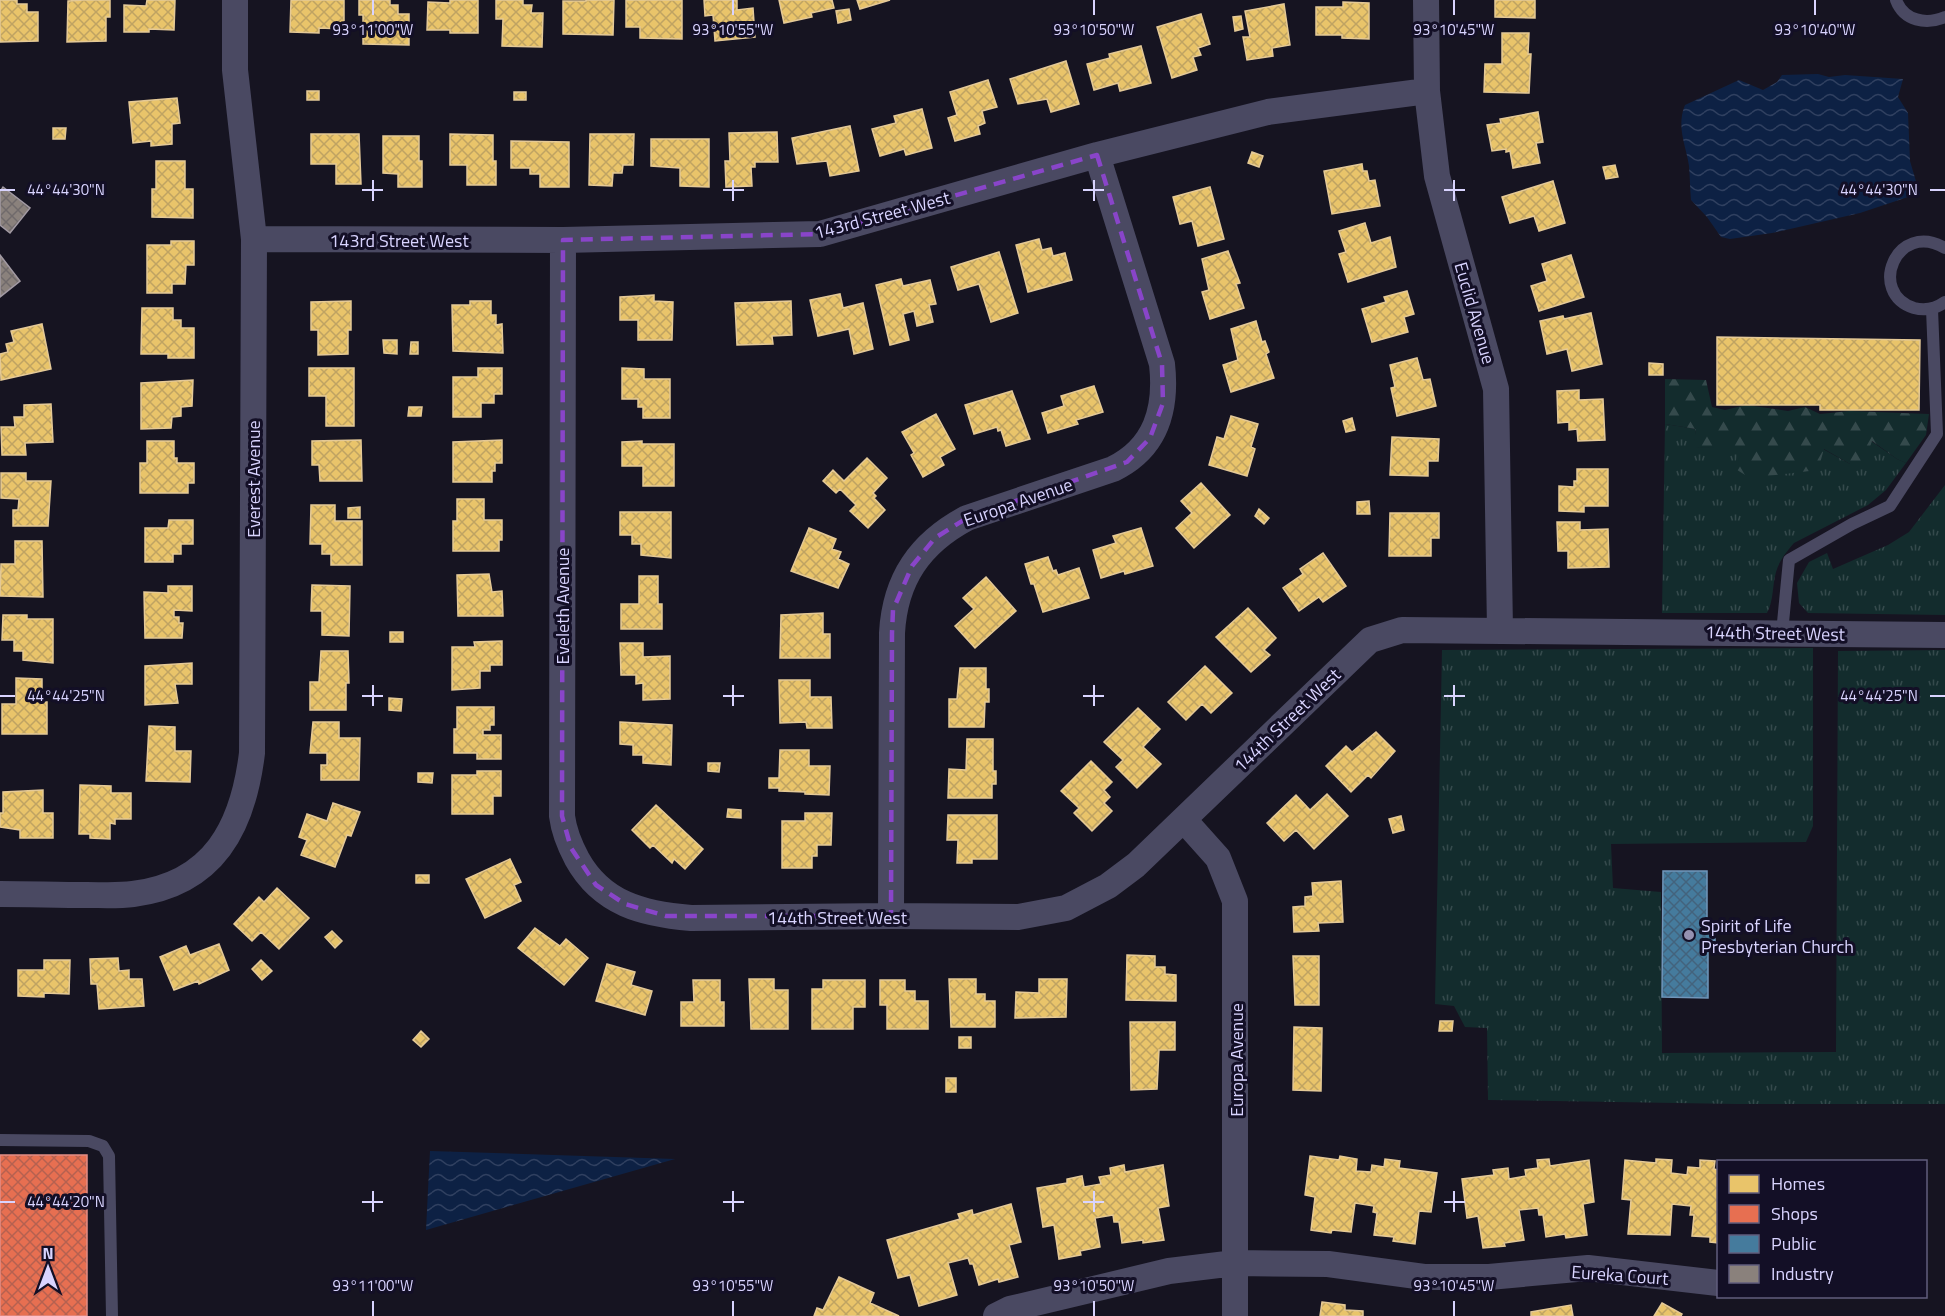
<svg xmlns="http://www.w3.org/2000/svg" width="1945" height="1316" viewBox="0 0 1945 1316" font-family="'Titillium Web',sans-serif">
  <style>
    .grass { fill: url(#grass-tufts) }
    .forest { fill: url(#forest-firs) }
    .water { fill: url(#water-waves) }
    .homes { fill: url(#homes-cross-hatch); stroke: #e4c997; stroke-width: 1.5 }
    .shops { fill: url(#shops-cross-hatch); stroke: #e38d85; stroke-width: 1.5 }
    .public { fill: url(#public-cross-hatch); stroke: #7196ba; stroke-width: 1.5 }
    .industry { fill: url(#industry-cross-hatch); stroke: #a29aa3; stroke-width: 1.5 }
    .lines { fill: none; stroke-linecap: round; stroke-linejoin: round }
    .service { stroke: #4a4962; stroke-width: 12 }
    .minor { stroke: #4a4962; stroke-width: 26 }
    .marked { fill: none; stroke: #8945c9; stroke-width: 4.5; stroke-dasharray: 12 8; stroke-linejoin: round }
    .ticks { fill: none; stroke: #d9d4ff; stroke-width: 2 }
    .poi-dot { fill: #9591b1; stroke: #130f26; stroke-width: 2 }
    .labels { text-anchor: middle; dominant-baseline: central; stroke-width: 6; stroke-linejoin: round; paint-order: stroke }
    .street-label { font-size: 18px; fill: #d9d4ff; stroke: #130f26 }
    .poi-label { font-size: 18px; fill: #d9d4ff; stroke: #130f26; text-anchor: start }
    .ticks-label { font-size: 15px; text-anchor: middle; fill: #d9d4ff; stroke: #130f26; stroke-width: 6; stroke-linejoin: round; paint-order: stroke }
  </style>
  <defs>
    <pattern id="grass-tufts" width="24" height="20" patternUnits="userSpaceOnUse" patternTransform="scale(1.5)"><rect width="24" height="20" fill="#132c2d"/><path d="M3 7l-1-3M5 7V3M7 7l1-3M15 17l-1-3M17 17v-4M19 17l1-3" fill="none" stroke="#354a4c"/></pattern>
    <pattern id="forest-firs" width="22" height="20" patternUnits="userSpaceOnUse" patternTransform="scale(1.5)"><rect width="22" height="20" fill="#132c2d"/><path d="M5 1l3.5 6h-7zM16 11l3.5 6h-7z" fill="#354a4c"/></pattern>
    <pattern id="water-waves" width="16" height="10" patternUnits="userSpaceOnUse" patternTransform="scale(1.5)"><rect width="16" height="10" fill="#0d2144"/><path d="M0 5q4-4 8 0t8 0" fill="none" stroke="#304060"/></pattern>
    <pattern id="homes-cross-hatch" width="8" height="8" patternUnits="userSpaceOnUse" patternTransform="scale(1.5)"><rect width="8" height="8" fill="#e9c46a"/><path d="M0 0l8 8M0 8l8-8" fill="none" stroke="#bfa362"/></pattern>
    <pattern id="shops-cross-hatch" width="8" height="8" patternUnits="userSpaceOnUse" patternTransform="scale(1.5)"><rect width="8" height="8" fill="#e76f51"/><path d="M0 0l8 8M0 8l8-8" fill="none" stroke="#b56150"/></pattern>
    <pattern id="public-cross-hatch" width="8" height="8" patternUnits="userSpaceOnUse" patternTransform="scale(1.5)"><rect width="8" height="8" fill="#457b9d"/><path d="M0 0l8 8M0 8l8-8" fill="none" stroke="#43637d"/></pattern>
    <pattern id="industry-cross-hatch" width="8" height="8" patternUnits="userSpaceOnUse" patternTransform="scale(1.5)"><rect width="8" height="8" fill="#8a817c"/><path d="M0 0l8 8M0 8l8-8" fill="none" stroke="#706a6b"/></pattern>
  </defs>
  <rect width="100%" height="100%" fill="#161421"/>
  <path class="grass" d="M1665 424 1696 429 1694 447 1823 449 1850 464 1871 441 1897 459 1906 463 1886 490 1868 505 1794 543C1787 551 1779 561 1776 572 1772 586 1774 600 1767 613H1662Z
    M1945 485V615L1808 613 1799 603 1797 583 1809 562 1827 553 1833 569 1888 545 1909 532Z
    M1813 648V826L1806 842 1611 844 1613 888 1661 892 1662 1053 1836 1052 1838 651 1945 650V1104H1737L1488 1100 1487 1028 1465 1027 1454 1006 1435 1004 1442 650Z"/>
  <path class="forest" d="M1665 379 1706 380 1712 407 1725 410 1746 405 1788 411 1805 407 1820 414 1850 411 1929 414 1926 435 1906 463 1897 459 1872 441 1864 464H1850L1824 449 1818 470 1750 478 1734 468 1739 449 1693 447 1696 429 1665 424Z"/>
  <path class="water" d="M1818 74 1829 77 1845 75 1903 79 1898 97 1908 113 1910 161 1920 195 1908 197 1860 213 1772 233 1730 239 1721 237 1707 217 1691 200C1690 189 1690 178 1689 166 1686 145 1676 127 1685 105L1739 80 1763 90 1777 82 1782 75Z
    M430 1151 675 1159 426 1230Z"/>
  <path class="homes" d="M0 0H17V4H27V12H38V41L0 42Z
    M84 0H110V17H106V41L67 42 68 1Z
    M147 0H175L174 30 149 29V32H124V5L146 6Z
    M291 0H344V29L319 28V33L290 32Z
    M359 0H390V5H398V14H409V45L363 44V15H359Z
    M450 0H478V33H450V30H427L428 2 450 3Z
    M496 0H523V5H532L531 13H543L542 47 502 46 503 19H496Z
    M586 0H614L613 35 563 34V1H586Z
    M626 0H682V39L640 38V27H626Z
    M704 0H737V10L753 8 755 37 715 41 713 15 705 16Z
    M779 0H832L834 8 811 13 812 17 784 23Z
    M857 0H890L860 9Z
    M1495 0H1535V18L1495 17Z
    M1343 2 1369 3V39L1342 38V35H1316V7H1343Z
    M1284 4 1290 45 1272 48 1273 56 1247 60 1243 37H1250L1245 11Z
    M849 9 851 20 838 23 836 11Z
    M1201 14 1210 44 1198 48 1201 55 1193 57 1197 70 1172 78 1157 27Z
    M1241 16 1243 29 1235 31 1233 17Z
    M1502 33H1529L1528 54H1531L1529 93 1484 92 1485 64H1502Z
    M1141 46 1151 83 1120 91 1118 83 1094 90 1087 64 1110 58 1109 54Z
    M1066 61 1079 104 1051 112 1047 99 1018 104 1010 79Z
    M988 80 997 107 982 111 985 123 978 126 980 134 955 141 948 118 957 115 950 92Z
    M307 91H319V100H307Z
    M514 92H526V100H514Z
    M177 98 180 123 172 124V144L151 146V141L133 143 129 102Z
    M922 109 932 148 906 155 904 149 880 156 872 129 896 123 894 116Z
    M1538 112 1543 142 1536 143 1540 163 1513 168 1510 151 1506 152V149L1492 151 1487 125 1501 123 1500 119Z
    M850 126 859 171 830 176 827 161 797 164 792 138Z
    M53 128H66L65 139H53Z
    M777 132 778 162H755V167H751L752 186 726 187 725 161H730L729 133Z
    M311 134H359L361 184H336V164H311Z
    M450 134 493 135V161H496V185H467V165H450Z
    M590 134H634L633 165H623L622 173H613L612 186 589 185Z
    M383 136H419V161H422V187H398V174L383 173Z
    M651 139H709V187L680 186V168L651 166Z
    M511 141 569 142V187H540V174H530V168H511Z
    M1252 152 1263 156 1259 167 1248 163Z
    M156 161H185V189H193V218L152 217V189H156Z
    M1362 164 1363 171H1367L1369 181 1375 180 1380 206 1332 214 1324 171Z
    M1615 165 1618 177 1606 179 1603 167Z
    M1553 181 1565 223 1539 231 1534 216 1510 223 1502 197Z
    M1210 187 1224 239 1198 246 1192 221 1180 224 1173 197Z
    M1365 223 1371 243 1390 237 1396 267 1348 282 1339 254 1346 252 1339 231Z
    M1039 239 1042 250 1051 248 1053 256 1065 253 1072 280 1028 292 1016 245Z
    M171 241H194V265H186L185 284H172V293H147V245H171Z
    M1228 251 1240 283 1236 284 1244 308 1210 319 1202 292 1209 290 1202 259Z
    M999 252 1018 313 991 322 979 284 958 290 951 267Z
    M1571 255 1584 297 1539 311 1531 286 1547 281 1542 264Z
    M901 279 903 286 930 280 936 304 929 305 933 322 917 326 914 311 903 314 909 340 890 345 876 285Z
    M1407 291 1414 314 1404 317 1408 332 1372 342 1362 309 1386 302 1384 297Z
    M840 294 843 308 863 303 873 349 854 354 849 329 818 336 810 300Z
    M654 295V301L673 302 672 340H638V320H620V297Z
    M351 301V330H348V354L318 355V330H311V302Z
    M470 301H491V315H496V325L502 324 503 353 453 351 452 305H470Z
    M791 301 792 335 772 336 773 344 737 345 735 303Z
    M142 308H173V320H181V328H194V358H168V354H141Z
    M1591 313 1602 364 1572 371 1567 349 1547 354 1540 321 1563 316 1564 319Z
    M1256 321 1262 342 1265 341 1269 352 1266 354 1274 378 1231 392 1223 365 1238 360 1231 329Z
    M42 324 51 369 1 380 0 354 8 352 6 344 14 342 11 331Z
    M1717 337 1920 340 1919 410H1820V405H1717Z
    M383 340H397V354L384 353Z
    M411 342H418V354H410Z
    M1417 358 1423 380 1430 379 1436 406 1397 416 1391 388 1395 387 1390 365Z
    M1649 363 1663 364V375H1649Z
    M309 368H354V426H326V396H309Z
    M478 368H502V394H494V403H481V417H453V377H478Z
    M622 368 644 369V379H670V418H643V407H638V399H622Z
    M193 380 192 406 181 407V416L172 417 171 428 141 429V383Z
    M1094 386 1103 412 1076 420 1078 424 1048 433 1042 413 1064 406 1061 396Z
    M1579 390V400L1603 399 1605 440 1578 441 1577 429 1569 430V422L1558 423 1557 391Z
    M1012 391 1030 439 1006 446 1001 430 998 431 997 427 974 434 965 405Z
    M51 404 53 442 25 443 26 455H2L1 427H15L14 417H24V405Z
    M409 407H422L421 416H408Z
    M936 414 955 449 940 457 944 465 923 477 911 455 914 453 902 432Z
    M1231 416 1258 424 1251 447 1255 449 1247 476 1209 465 1217 437 1224 439Z
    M1352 418 1355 430 1346 432 1343 421Z
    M1392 437 1439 439 1438 461H1428V476L1390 475Z
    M361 440 362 481H320L319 465H312V441Z
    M502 440V463H495V471H492V482H453V442Z
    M147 441H174V458H177V463H194V483H188V493H140V463H147Z
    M642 441V444H674V486H643V466H622V442Z
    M867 458 887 478 873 493 876 496 874 498 885 510 868 528 850 511 856 505 840 489 836 493 823 481 833 470 844 481Z
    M1577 469H1608V506H1584V512L1559 511V486L1574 487V481H1577Z
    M1 473H26V481H51L48 526H13V510H18L19 499 1 498Z
    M1201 483 1230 515 1194 548 1176 528 1192 513 1181 501Z
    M457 499H484V520H502V540H499V551H453V521H457Z
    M1369 501 1370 514H1357V502Z
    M311 505H335V521H362V565H331V554H322V544H310Z
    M360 507V518H348V508Z
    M1259 509 1269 518 1264 524 1255 516Z
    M620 512H671V558L641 555V544H632V535H620Z
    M1390 513H1439V538H1431V556H1389Z
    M169 520H193V544H181V554H173V562H145V528H168Z
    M1557 522H1580V530L1608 529 1609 567 1568 568V551H1558Z
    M809 528 836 539 832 549 841 552 838 559 849 564 838 588 791 571Z
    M1141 528 1153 566 1125 574 1124 571 1101 578 1093 550 1116 543 1113 536Z
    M15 541H42L43 597 0 596 1 564H15Z
    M1323 553 1346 586 1323 602 1319 597 1299 611 1283 588 1303 574 1300 569Z
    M1048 557 1053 571 1056 570 1058 575 1079 568 1089 598 1043 612 1034 584H1031L1025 564Z
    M489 574 492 592 502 591 503 616H458L457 575Z
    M639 576H658V604H662V629H621V604H639Z
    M986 577 1016 611 975 648 955 626 974 609 963 598Z
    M312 585 350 586 349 636 322 635V611H311Z
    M168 586H192V611L174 610V617H179V623H183L182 638H145L144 592 168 593Z
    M1248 608 1276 638 1264 650 1270 655 1251 672 1216 637Z
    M823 613V634H830V658H780L781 615Z
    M3 615H27V619H53V663L23 660V651H14V640H2Z
    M390 632H403V642H390Z
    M502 641V665H490V671H480V688L452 690V647H475L474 642Z
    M620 643H643V657L670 656V699L643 700V683L636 684V675H621Z
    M321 651H348L349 683H346V710H310V682H319Z
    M192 663V684H175L178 703 145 705V666Z
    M1205 666 1232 693 1211 713 1202 704 1186 720 1168 702Z
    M960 668H986V689H989V702H985L984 727H949V699H957Z
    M16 678 42 679V702H47V734H2V704H16Z
    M779 680H810V697H831L832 728H807L806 722 780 723Z
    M389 698 402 699 401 711 389 710Z
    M457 707H494V725H490V730H483V735H501V759H477V753H454V729H457Z
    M1138 708 1160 729 1143 747 1161 764 1137 788 1116 767 1123 760 1104 742Z
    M313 722H339V738H360L359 780H321V765H327V753H310Z
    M620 722 672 725 671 765 643 763V755H633V745L620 744Z
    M149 726 175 727V751H191L190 782 146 781Z
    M1376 732 1395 751 1371 778 1368 775 1351 792 1326 766 1346 746 1352 752Z
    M967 739H993V771H996V784H992V798H948L949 769 966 770Z
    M780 750H809V766H830L829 795 805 794V792L779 791V788H769V778H779Z
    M1091 761 1112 782 1104 790 1110 797 1104 803 1112 811 1092 831 1074 813 1079 808 1061 791Z
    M708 763H720L719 772 708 771Z
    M477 771H501V796H493V814H452V775H477Z
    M418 773H433L432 783 418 782Z
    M80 785 111 786V793H131V819H115V824L110 823V839L90 838V834H79Z
    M43 790V813H53V838H20V830L0 827V813H3V792Z
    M1327 794 1348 816 1314 849 1296 830 1284 841 1267 823 1296 795 1310 810Z
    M333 803 360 812 351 836 347 835 335 867 301 855 307 840 299 837 307 814 327 821Z
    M656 805 703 849 685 869 674 859 672 863 653 845 650 848 632 830Z
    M728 809 741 810V818L727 817Z
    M805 813H832L831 845H817V856H812V868H782V821H805Z
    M948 815H997V859H972V863H957L958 840H947Z
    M1401 816 1404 830 1393 833 1389 819Z
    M510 859 521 882 514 885 521 901 485 918 466 879Z
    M416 875H429V883H416Z
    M1341 881 1343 922 1318 923 1319 931 1294 932 1293 907 1305 906V897L1313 896 1312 883Z
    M277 888 309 918 279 949 261 932 252 941 234 924 259 897 264 902Z
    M535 928 560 946 566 939 588 958 564 985 518 948Z
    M332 931 342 941 335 948 325 937Z
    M219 944 229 970 199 984 198 981 174 990 160 957 186 946 190 955Z
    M1127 955 1155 956V967H1165V974L1176 975V1001L1126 1000Z
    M1293 956H1319V1005H1295Z
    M118 958 119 971 129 970V979H142L144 1006 99 1009 97 984H91L90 959Z
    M44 960H70L69 994 44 993V997L18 996V970H44Z
    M261 960 272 971 262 980 252 969Z
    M607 964 635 972 631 985 652 991 645 1015 596 1001Z
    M749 979H774V990H788V1029H751Z
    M949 979H976V994H985V1001H995V1027H951Z
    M1039 979H1067L1066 1017 1015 1018 1016 992 1039 993Z
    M693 980H720V1002H724V1026H681V1002H694Z
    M823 980H865V1007H853V1029H812V989H823Z
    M880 980H905V991H915V1001H928V1029H887V1005H880Z
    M1440 1021H1453L1452 1031H1439Z
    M1130 1022H1175V1050H1159L1157 1089 1131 1090Z
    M1294 1027 1322 1028 1321 1091 1293 1090Z
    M421 1031 429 1039 421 1047 413 1040Z
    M959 1037H971V1048H959Z
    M946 1078H956V1092H946Z
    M1310 1156 1339 1160 1340 1156 1357 1159 1356 1171 1371 1172 1372 1165 1384 1167 1385 1159 1400 1161 1399 1168 1437 1173 1431 1212 1419 1211 1415 1244 1393 1241 1394 1237 1374 1235 1377 1213 1373 1212 1374 1206 1355 1203 1351 1232 1332 1230 1331 1233 1311 1230 1315 1197 1305 1195Z
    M1549 1159 1550 1166 1589 1160 1594 1202 1583 1204 1587 1235 1566 1238 1565 1234 1546 1237 1543 1215H1539L1538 1208 1519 1210 1524 1240 1504 1243 1505 1246 1483 1248 1478 1216 1467 1218 1462 1179 1494 1175 1493 1170 1508 1168 1509 1179 1526 1176 1525 1170 1538 1168 1537 1160Z
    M1656 1159 1672 1160 1671 1173 1687 1175 1688 1167 1700 1168V1160L1715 1161 1714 1169 1718 1170V1243L1710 1242V1237L1692 1236 1694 1215H1690L1691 1206 1672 1204 1670 1235 1628 1234 1631 1200 1622 1199 1625 1160 1656 1163Z
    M1124 1165 1125 1172 1163 1165 1169 1206 1158 1208 1164 1240 1143 1243V1240L1122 1243 1119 1222H1114L1113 1215 1095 1218 1100 1247 1080 1251 1081 1255 1059 1259 1054 1225 1043 1227 1037 1188 1067 1183V1179L1082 1176 1084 1187 1101 1184 1099 1177 1111 1175 1110 1168Z
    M1011 1204 1021 1242 1009 1245 1018 1277 999 1282 998 1279 979 1285 973 1264H970L968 1258 948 1263 957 1295 919 1306 910 1275 898 1278 887 1240 960 1219 958 1214 972 1210 973 1215Z
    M839 1277 874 1293 870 1303 899 1316H814L817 1308 823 1310Z
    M1322 1302 1345 1305V1310L1363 1311V1316H1320Z
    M1662 1303 1682 1314 1681 1316H1654Z
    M1571 1305 1573 1316H1531V1312Z"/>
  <path class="shops" d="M0 1155H87V1316H0Z"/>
  <path class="public" d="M1663 871H1707V929H1715V941H1708V998L1662 997Z"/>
  <path class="industry" d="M3 187 30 208 10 233 0 225V192Z
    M0 255 20 281 0 297Z"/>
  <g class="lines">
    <path class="service" d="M1896 0C1904 21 1926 25 1945 17
      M1945 248C1896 220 1867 293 1914 308 1925 311 1935 309 1945 302
      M1782 633 1789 560 1852 524 1890 506 1937 434 1932 309
      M0 1140 89 1141 103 1146 109 1156 112 1316"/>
    <path class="minor" d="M1426 0 1427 91 1437 176 1496 389 1500 629
      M254 239 563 240 820 234 1097 155 1268 112 1427 91
      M563 240 562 816C564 832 569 844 577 859 602 904 643 914 691 918L891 916 1018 917 1066 908 1108 886 1136 865 1370 640 1402 630 1945 635
      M1184 820 1218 858 1235 901V1316
      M0 894C29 894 58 895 87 895 102 895 118 896 133 894 214 884 243 827 252 753L254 239 235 70V0
      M891 916 892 633C895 579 920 543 967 518L1113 469C1156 448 1167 409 1162 364L1097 155
      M996 1316 1010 1309 1169 1271 1235 1263 1328 1264 1424 1277H1489L1588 1268 1718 1283"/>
  </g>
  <path class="marked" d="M1097 155 1162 364 1163 403 1150 438 1127 462 967 518 935 538 912 566 893 610 892 633 891 916H666L625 904 596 885 571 848 562 816 563 240 820 234Z"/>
  <path class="ticks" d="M373 0V15M733 0V15M1094 0V15M1454 0V15M1815 0V15M373 180V201M733 180V201M1094 180V201M1454 180V201M0 190H15M362 190H383M723 190H744M1083 190H1104M1444 190H1465M1930 190H1945M373 685V706M733 685V706M1094 685V706M1454 685V706M0 696H15M362 696H383M723 696H744M1083 696H1104M1444 696H1465M1930 696H1945M373 1191V1212M733 1191V1212M1094 1191V1212M1454 1191V1212M0 1202H15M362 1202H383M723 1202H744M1083 1202H1104M1444 1202H1465M373 1301V1316M733 1301V1316M1094 1301V1316M1454 1301V1316"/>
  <circle class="poi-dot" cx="1689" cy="935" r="6"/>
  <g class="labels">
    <g class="street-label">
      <text transform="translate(882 215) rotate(-15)">143rd Street West</text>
      <text x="399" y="240">143rd Street West</text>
      <text transform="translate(1475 313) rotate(74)">Euclid Avenue</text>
      <text transform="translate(253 479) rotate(-90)">Everest Avenue</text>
      <text transform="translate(1018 502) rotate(-19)">Europa Avenue</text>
      <text transform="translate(562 606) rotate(-90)">Eveleth Avenue</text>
      <text transform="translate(1775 633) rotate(1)">144th Street West</text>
      <text transform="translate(1287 720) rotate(-44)">144th Street West</text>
      <text x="837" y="917">144th Street West</text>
      <text transform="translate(1236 1060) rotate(-90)">Europa Avenue</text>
      <text transform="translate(1620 1275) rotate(4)">Eureka Court</text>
    </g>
    <g class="poi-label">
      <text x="1701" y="925">Spirit of Life<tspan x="1701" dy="21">Presbyterian Church</tspan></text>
    </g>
  </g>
  <g class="ticks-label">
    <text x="373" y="35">93°11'00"W</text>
    <text x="733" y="35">93°10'55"W</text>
    <text x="1094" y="35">93°10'50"W</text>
    <text x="1454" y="35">93°10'45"W</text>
    <text x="1815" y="35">93°10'40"W</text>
    <text x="66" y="195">44°44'30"N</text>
    <text x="1879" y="195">44°44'30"N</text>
    <text x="66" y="701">44°44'25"N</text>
    <text x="1879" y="701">44°44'25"N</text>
    <text x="66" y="1207">44°44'20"N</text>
    <text x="373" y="1291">93°11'00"W</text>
    <text x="733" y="1291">93°10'55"W</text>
    <text x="1094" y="1291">93°10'50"W</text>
    <text x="1454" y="1291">93°10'45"W</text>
  </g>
  <rect x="1717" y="1160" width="210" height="138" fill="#130f26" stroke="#625e7d" stroke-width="1.5"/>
  <rect x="1729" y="1175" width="30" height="18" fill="#e9c46a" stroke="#625e7d" stroke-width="1.5"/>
  <text x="1771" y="1190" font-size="18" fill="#d9d4ff">Homes</text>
  <rect x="1729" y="1205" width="30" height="18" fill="#e76f51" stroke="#625e7d" stroke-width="1.5"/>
  <text x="1771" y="1220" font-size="18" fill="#d9d4ff">Shops</text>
  <rect x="1729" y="1235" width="30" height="18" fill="#457b9d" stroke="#625e7d" stroke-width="1.5"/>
  <text x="1771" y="1250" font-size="18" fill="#d9d4ff">Public</text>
  <rect x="1729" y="1265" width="30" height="18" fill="#8a817c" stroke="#625e7d" stroke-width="1.5"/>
  <text x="1771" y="1280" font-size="18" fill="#d9d4ff">Industry</text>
  <g transform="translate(48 1268)" stroke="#130f26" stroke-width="4.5" paint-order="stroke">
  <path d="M0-4.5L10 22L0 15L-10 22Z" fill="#d9d4ff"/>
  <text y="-9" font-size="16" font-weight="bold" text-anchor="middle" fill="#d9d4ff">N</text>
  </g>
</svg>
